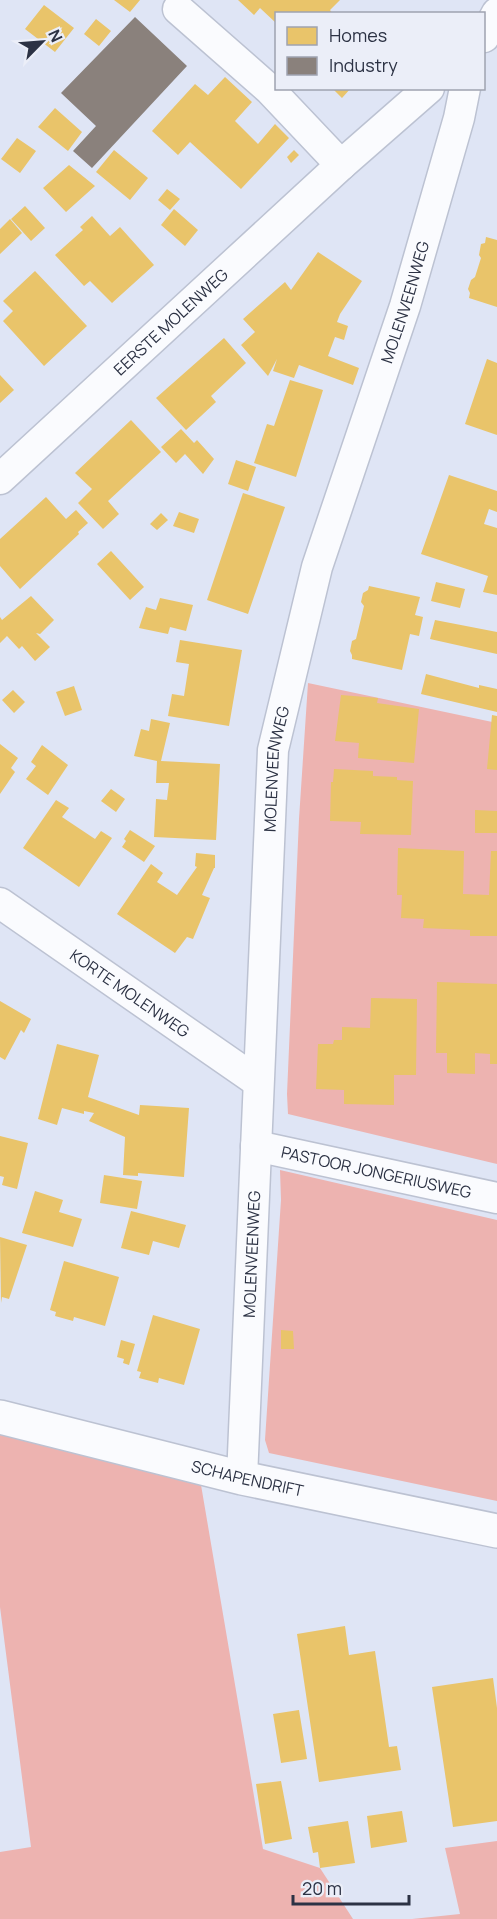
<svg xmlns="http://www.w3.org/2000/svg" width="497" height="1919" viewBox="0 0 497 1919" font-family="Manrope,sans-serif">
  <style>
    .green { fill: #edb3b0 }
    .homes { fill: #e9c46a }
    .industry { fill: #8a817c }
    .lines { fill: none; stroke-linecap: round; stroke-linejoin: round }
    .street-casing { stroke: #bcc2d2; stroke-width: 33 }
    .secondary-casing { stroke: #bcc2d2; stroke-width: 36 }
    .street { stroke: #fafbfe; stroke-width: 30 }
    .secondary { stroke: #fafbfe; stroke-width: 33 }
    .labels { text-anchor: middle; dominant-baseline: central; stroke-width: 6; stroke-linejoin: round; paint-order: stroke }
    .street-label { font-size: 16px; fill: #2c3244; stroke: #ebeef8 }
  </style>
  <rect width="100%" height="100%" fill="#dfe5f5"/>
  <path class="green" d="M308 683 497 723V1164L288 1114 287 1094 299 819Z
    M280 1170 497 1220V1501L269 1453 265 1440 281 1200Z
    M0 1433 200 1479 263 1849 320 1868 353 1919H0V1852L31 1847 0 1607Z
    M497 1841V1919H412L460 1914 445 1848Z"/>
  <path class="homes" d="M114 0H140L130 12Z
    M238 0H340L330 10 333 14H276V23L260 8 254 15Z
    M44 5 74 28 55 52 25 29Z
    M96 19 111 31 99 46 84 34Z
    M225 77 252 102 235 121 258 144 275 124 289 138 241 189 190 142 178 155 152 131 195 84 208 95Z
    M332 88H351L342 98Z
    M55 108 82 132 68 151 38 127Z
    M17 138 36 151 20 173 1 159Z
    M114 150 148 178 130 200 96 172Z
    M294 150 299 155 291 163 287 157Z
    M69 165 95 186 66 212 43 188Z
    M167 189 180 199 170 210 158 200Z
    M25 206 45 228 31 241 11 219Z
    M174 209 198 230 185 246 161 225Z
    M92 216 110 236 120 227 154 265 112 303 90 281 84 286 55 255 83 230 80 227Z
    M10 219 22 233 0 254V229Z
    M486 237 497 240V307L469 298 470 293 468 289 471 280 475 277 481 258 479 255 481 244 485 243Z
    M318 252 362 281 340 314 337 322 348 326 344 340 335 337 328 356 359 368 353 385 299 365 294 378 273 371 277 359 268 376 241 345 255 332 243 319 285 282 291 290Z
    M35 271 87 326 44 366 3 321 13 311 3 301Z
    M224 338 246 363 211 396 216 402 186 430 156 398Z
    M487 359 497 363V435L465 424Z
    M0 375 14 390 0 403Z
    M290 380 323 390 296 477 254 463 267 424 274 426Z
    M131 420 161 452 108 501 119 514 103 529 78 503 92 489 75 473Z
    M181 429 194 443 197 440 214 459 203 474 185 454 176 463 161 447Z
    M236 460 256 467 248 491 228 484Z
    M449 475 497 491V512L489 509 484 524 497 528V595L483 592 488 576 421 554Z
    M243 493 285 507 248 614 207 600Z
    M46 497 66 519 76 510 88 523 78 532 79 534 20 589 0 566V539Z
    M179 512 199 519 194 533 173 526Z
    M161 513 168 520 157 530 150 524Z
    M111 551 144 587 130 600 97 564Z
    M436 582 465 589 460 608 431 601Z
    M369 586 420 597 415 615 423 617 419 636 410 634 402 670 352 659V655L350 651 352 641 356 639 364 606 361 602 363 593 368 590Z
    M31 596 54 620 40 634 36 633 50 647 35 661 22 646 19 649 7 636 0 643V617L2 620Z
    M160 598 193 605 186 631 170 627 168 634 139 628 146 607 156 610Z
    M435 620 497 632V654L430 639Z
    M180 640 242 650 229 726 168 716 172 694 184 696 189 664 176 662Z
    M426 674 479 688V685L497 689V712L421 694Z
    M74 686 82 710 65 716 56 692Z
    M13 690 25 702 14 713 2 700Z
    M341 695 378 698 377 703 419 709 414 763 358 758 359 743 335 741Z
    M492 715 497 716V770L487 769Z
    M151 719 170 723 161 761 220 764 216 840 154 837 156 799 167 800 169 783H156L157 761 134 756 141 729 149 731Z
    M0 744 18 758 11 768 15 772 0 794Z
    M42 745 68 765 48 795 26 779 36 766 31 762Z
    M334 769 373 771V776L397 777V780L413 781 411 835 360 834 361 822 330 821 331 782H333Z
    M111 789 125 799 116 812 101 801Z
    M56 800 69 808 62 817 95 839 101 831 112 838 79 887 23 848Z
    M475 810 497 811V833H475Z
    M130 830 155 846 144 862 122 847 126 841 124 839Z
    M398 848 464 851 463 894 489 895 491 851H497V936H470V930L423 928 424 919 401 918 402 895H397Z
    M196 853 215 855V868H214L202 895 210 898 193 939 187 937 175 953 117 914 151 864 163 873 157 882 177 895 197 867 195 866Z
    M437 982 497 984V1064H490V1054L475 1053V1074L447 1073V1053H436Z
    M371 998 417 999 416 1075H394V1105L344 1104V1090L316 1089 318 1044H333L334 1040H342V1027L370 1028Z
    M0 1001 31 1019 24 1033 21 1030 5 1060 0 1057Z
    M57 1044 99 1055 88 1097 139 1115 140 1105 189 1108 184 1177 138 1173V1176L123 1175 125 1137 89 1121 94 1113 84 1111V1114L62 1108 57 1125 38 1119Z
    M0 1136 28 1143 17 1189 2 1185 4 1177 0 1176Z
    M104 1175 142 1181 137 1209 100 1203Z
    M35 1191 63 1200 59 1212 82 1219 73 1247 22 1233Z
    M131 1211 186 1225 179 1248 153 1241 149 1255 121 1248Z
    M0 1237 27 1245 9 1299 2 1297 1 1303Z
    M64 1261 119 1277 105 1326 74 1317 73 1321 55 1316 56 1312 50 1310Z
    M153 1315 200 1329 184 1385 159 1378 158 1383 139 1378 141 1372 137 1371Z
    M281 1330 293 1331 294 1349H281Z
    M121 1340 135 1344 129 1365 123 1363 124 1359 117 1357Z
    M345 1626 349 1655 375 1651 389 1747 397 1746 401 1770 319 1782 297 1634Z
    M493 1678 497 1708V1821L453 1827 432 1687Z
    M299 1710 307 1759 281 1763 273 1714Z
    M281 1781 292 1839 265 1844 256 1784Z
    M402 1811 407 1842 371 1848 367 1816Z
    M348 1821 355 1863 320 1868 318 1852 313 1853 308 1827Z"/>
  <path class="industry" d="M135 17 187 66 92 168 73 151 96 126 61 93Z"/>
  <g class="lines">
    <defs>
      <g id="street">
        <path d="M178 9 269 89 341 165"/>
        <path d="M484 37 497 13"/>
        <path id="s1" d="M0 479 341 165 429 88"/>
        <path id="s2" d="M0 903 258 1082"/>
        <path id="s3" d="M256 1146 497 1198"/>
        <path id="s4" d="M242 1478 273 750 317 567 405 306 459 118 465 88"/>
      </g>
      <g id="secondary">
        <path id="s5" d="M0 1417 242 1478 497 1531"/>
      </g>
    </defs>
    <use href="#street" class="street-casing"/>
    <use href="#secondary" class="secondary-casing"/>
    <use href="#street" class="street"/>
    <use href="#secondary" class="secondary"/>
  </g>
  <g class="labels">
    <g class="street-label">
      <text stroke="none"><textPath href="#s4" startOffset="1196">MOLENVEENWEG</textPath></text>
      <text stroke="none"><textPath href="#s1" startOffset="232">EERSTE MOLENWEG</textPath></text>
      <text stroke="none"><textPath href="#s4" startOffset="710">MOLENVEENWEG</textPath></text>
      <text stroke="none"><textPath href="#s2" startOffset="158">KORTE MOLENWEG</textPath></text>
      <text stroke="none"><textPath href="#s3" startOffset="123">PASTOOR JONGERIUSWEG</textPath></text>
      <text stroke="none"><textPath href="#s4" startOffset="224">MOLENVEENWEG</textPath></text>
      <text stroke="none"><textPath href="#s5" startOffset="255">SCHAPENDRIFT</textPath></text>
    </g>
  </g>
  <rect x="275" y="12" width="210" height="78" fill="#ebeef8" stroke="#9fa3b0" stroke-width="1.5"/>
  <rect x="287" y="27" width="30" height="18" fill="#e9c46a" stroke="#9fa3b0" stroke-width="1.5"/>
  <text x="329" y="42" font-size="18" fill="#2c3244">Homes</text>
  <rect x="287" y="57" width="30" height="18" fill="#8a817c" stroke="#9fa3b0" stroke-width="1.5"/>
  <text x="329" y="72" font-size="18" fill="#2c3244">Industry</text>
  <g transform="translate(42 42) rotate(65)" stroke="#ebeef8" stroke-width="4.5" paint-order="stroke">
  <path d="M0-4.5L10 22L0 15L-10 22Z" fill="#2c3244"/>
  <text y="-9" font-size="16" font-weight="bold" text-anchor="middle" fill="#2c3244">N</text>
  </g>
  <path d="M293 1895v9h116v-9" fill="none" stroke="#2c3244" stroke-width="3"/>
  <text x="302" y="1895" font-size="18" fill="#2c3244" stroke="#ebeef8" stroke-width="4.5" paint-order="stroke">20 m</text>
</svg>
